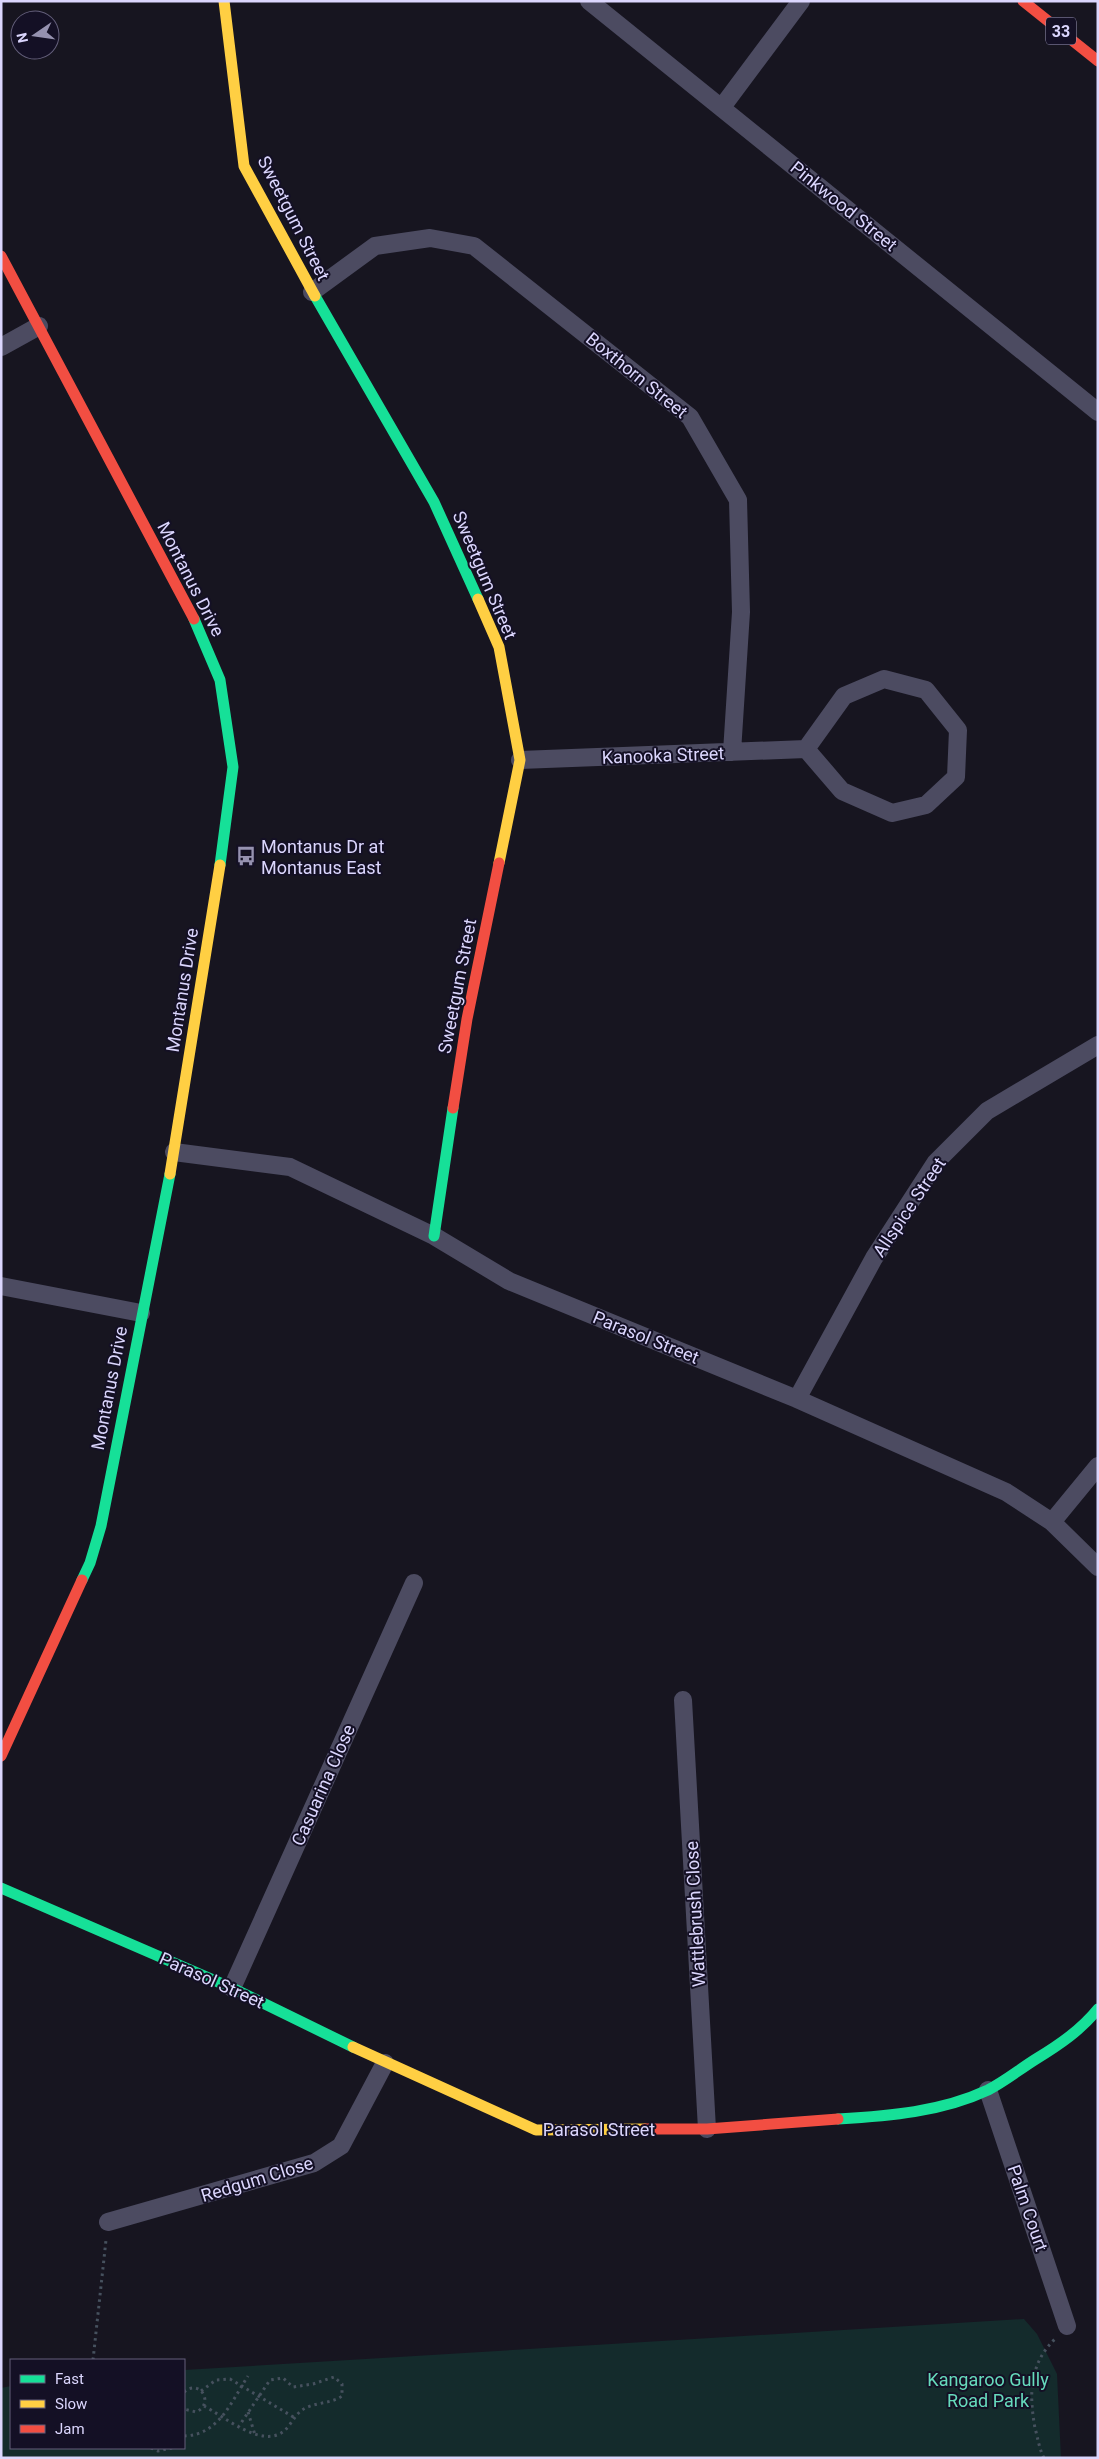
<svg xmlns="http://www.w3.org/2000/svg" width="1099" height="2459" viewBox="0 0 1099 2459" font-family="Roboto,sans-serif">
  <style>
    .green { fill: #142b2c }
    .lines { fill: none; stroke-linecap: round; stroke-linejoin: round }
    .path { stroke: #46515e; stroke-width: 3; stroke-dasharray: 2.5 4; stroke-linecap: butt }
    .street { stroke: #4c4b61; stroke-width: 18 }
    .fast { stroke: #16e098; stroke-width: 11 }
    .slow { stroke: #ffcf43; stroke-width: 11 }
    .jam { stroke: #f24e42; stroke-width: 11 }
    .labels { text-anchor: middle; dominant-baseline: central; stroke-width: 4; stroke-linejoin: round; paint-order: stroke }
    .shield { fill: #141025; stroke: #9f9bbc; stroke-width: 1 }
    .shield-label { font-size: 16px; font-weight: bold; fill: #dbd6fd }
    .street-label { font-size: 18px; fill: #dbd6fd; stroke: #141025 }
    .poi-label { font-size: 18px; fill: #dbd6fd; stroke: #141025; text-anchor: start }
    .park-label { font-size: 18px; fill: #66dabc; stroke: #141025 }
  </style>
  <rect width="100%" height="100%" fill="#171520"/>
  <path class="green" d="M1024 2319 1037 2334 1057 2374 1061 2458H1V2388L11 2386V2448H184V2370Z"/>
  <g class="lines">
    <path class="path" d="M93 2360 106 2240
      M201 2391 216 2380 230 2379 295 2418
      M184 2392C200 2378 215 2404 196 2412L184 2409
      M204 2406C225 2417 262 2449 284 2431 291 2425 295 2415 302 2410 314 2402 331 2404 342 2396V2384L334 2377 313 2384 293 2387 283 2378 270 2380 239 2426
      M248 2412 255 2435
      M184 2436C219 2435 231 2402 248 2376
      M151 2448 158 2451 172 2448
      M1044 2458C1039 2448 1038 2439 1035 2428 1029 2395 1029 2364 1055 2339"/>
    <path class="street" d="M589 1 1098 412
      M722 107 801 1
      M312 292 375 246 430 238 474 246 690 417 738 500 741 612 732 752
      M1 347 39 326
      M520 760 806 749 842 791 892 813 926 805 956 777 958 730 926 690 884 679 844 696 806 749
      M174 1152 290 1167 434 1236 509 1281 797 1399 1006 1492 1052 1522 1098 1567
      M1 1286 141 1313
      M797 1399 874 1258 936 1162 987 1111 1098 1045
      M1052 1522 1098 1466
      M683 1700 707 2129
      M232 1988 414 1583
      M988 2090 1067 2326
      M108 2222 314 2163 341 2146 385 2063"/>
    <path class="fast" d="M315 296 434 502 478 599
      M194 619 220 680 233 767 220 865
      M434 1236 453 1108
      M82 1580 90 1563 101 1526 170 1174
      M1 1888 232 1988 353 2047
      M838 2119C889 2116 941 2112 988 2090 1004 2082 1020 2069 1036 2059 1059 2045 1081 2030 1098 2009"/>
    <path class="slow" d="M224 1 244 166 315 296
      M478 599 499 647 520 760 499 863
      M170 1174 220 865
      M353 2047 536 2130 645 2129"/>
    <path class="jam" d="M1023 1 1098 61
      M1 256 194 619
      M453 1108 467 1019 499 863
      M1 1756 82 1580
      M645 2129H707L838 2119"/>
  </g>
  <defs>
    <symbol id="bus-bare" viewBox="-9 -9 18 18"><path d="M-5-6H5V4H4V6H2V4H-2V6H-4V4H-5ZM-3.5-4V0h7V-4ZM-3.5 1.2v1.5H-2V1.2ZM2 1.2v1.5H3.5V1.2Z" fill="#9692b0" stroke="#141025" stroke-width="2.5" paint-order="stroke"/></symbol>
  </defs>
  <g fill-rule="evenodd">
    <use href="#bus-bare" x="232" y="842" width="28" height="28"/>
  </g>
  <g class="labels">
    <rect class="shield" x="1046" y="17.5" width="30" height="27" rx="4"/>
    <g class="shield-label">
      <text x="1061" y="31">33</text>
    </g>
    <g class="street-label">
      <text transform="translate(844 206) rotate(39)">Pinkwood Street</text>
      <text transform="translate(294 218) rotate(63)">Sweetgum Street</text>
      <text transform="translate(637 375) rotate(39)">Boxthorn Street</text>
      <text transform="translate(485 575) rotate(67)">Sweetgum Street</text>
      <text transform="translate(191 579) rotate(63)">Montanus Drive</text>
      <text transform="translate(663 755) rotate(-2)">Kanooka Street</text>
      <text transform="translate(457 986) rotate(-79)">Sweetgum Street</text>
      <text transform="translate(182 990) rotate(-81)">Montanus Drive</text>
      <text transform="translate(909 1207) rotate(-56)">Allspice Street</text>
      <text transform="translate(646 1337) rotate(22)">Parasol Street</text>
      <text transform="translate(109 1388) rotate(-79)">Montanus Drive</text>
      <text transform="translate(323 1785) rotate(-66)">Casuarina Close</text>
      <text transform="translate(695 1914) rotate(-93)">Wattlebrush Close</text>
      <text transform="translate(212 1980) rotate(24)">Parasol Street</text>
      <text x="599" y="2129">Parasol Street</text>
      <text transform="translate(257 2179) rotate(-17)">Redgum Close</text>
      <text transform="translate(1028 2208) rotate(71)">Palm Court</text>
    </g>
    <g class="poi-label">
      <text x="261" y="846">Montanus Dr at<tspan x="261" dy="21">Montanus East</tspan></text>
    </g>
    <g class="park-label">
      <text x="988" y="2379">Kangaroo Gully<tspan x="988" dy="21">Road Park</tspan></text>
    </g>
  </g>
  <rect width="1099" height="2459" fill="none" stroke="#dbd6fd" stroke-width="5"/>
  <rect x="10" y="2359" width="175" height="90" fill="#141025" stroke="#645f7b"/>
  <rect x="20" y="2375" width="25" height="8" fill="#16e098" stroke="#645f7b"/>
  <text x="55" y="2384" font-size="15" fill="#dbd6fd">Fast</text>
  <rect x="20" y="2400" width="25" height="8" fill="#ffcf43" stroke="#645f7b"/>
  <text x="55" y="2409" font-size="15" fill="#dbd6fd">Slow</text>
  <rect x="20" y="2425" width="25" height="8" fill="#f24e42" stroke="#645f7b"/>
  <text x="55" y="2434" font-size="15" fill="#dbd6fd">Jam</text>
  <g transform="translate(35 35) rotate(257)"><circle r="24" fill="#141025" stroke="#645f7b"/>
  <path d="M0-4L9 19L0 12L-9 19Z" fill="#9692b0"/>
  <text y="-8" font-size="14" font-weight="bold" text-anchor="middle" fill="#dbd6fd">N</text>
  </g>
</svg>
